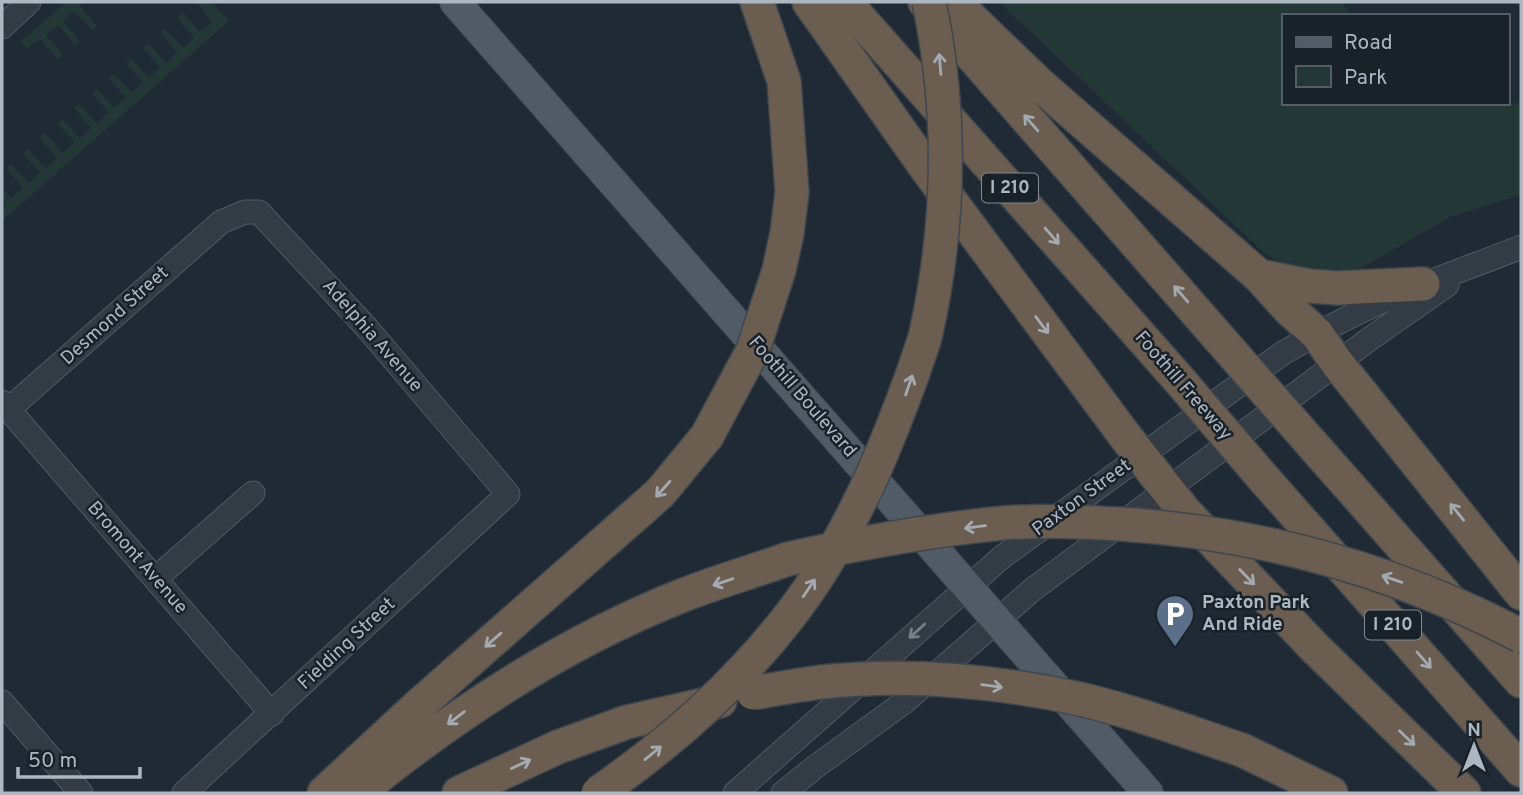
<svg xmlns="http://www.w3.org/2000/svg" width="1523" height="795" viewBox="0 0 1523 795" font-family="Overpass,sans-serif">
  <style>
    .green { fill: #233736 }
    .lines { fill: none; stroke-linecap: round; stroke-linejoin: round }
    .minor-casing { stroke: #505a63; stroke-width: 25 }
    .major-casing { stroke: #3c454e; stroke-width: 32 }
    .highway-casing { stroke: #3e474f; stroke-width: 36 }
    .minor { stroke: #333c45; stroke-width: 23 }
    .major { stroke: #515b65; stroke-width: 30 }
    .highway { stroke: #6b5e50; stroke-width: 33 }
    .highway-bridge-casing { stroke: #3e474f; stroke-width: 36; stroke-linecap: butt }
    .highway-bridge { stroke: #6b5e50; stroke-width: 33 }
    .oneway { stroke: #a3aab1 }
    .oneway2 { stroke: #76808a }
    .labels { text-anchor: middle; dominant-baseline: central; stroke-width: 5; stroke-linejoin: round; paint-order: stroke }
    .shield { fill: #192129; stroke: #818a94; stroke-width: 2 }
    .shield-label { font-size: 18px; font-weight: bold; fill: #adb7c2 }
    .street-label { font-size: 19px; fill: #adb7c2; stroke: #192129 }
    .poi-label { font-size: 19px; font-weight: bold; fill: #adb7c2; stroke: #192129; text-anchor: start }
  </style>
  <rect width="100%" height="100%" fill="#202a34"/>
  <path class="green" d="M66 2H84L80 6 97 26 92 30 74 11 63 21 80 41 75 45 58 25 46 35 63 55 58 60 40 39 27 49 21 41Z
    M196 2H212L229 21 2 221V207L6 203 2 198V187L11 198 23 188 6 168 11 164 29 183 40 173 23 153 28 149 46 168 57 158 40 138 45 133 63 153 75 142 57 123 62 119 80 138 91 128 74 108 79 104 97 123 109 113 92 93 97 89 114 108 126 97 109 78 114 74 132 93 143 82 126 63 131 58 149 78 160 67 143 48 148 43 166 63 177 52 161 33 165 29 183 48 194 37 177 18 183 13 200 32 212 22Z
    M999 2H1343L1350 16H1283V103L1507 102 1521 104V195L1452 216 1365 266 1337 274 1293 270 1264 253Z"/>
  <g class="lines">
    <defs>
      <path id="minor" d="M2 27 29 2
        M2 402 272 714
        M9 409 221 222 245 212H259L367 328 508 494 184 793
        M155 579 253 493
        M2 702 81 793
        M735 793 1002 557 1283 353C1326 328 1378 301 1425 284 1457 271 1489 260 1521 247
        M783 793 815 767 903 703 1032 590 1371 338 1447 285"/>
      <path id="major" d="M455 2 1148 793"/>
      <path id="highway" d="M757 2 784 81 792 192 787 233
        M809 2 929 172 1125 436 1185 512 1314 647 1464 793
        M845 2 1175 375
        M925 2 1226 346
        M954 2 1038 83 1259 276 1289 309 1317 334 1337 363 1521 593
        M1259 276 1309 286 1337 288 1423 284
        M1311 443 1521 681
        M1265 480 1521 770
        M1242 750 1331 793
        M324 793 417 707 660 493 707 436
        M358 793C457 712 566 641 686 594 720 581 754 571 788 559
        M459 793 558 747 627 722 720 701"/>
    </defs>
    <use href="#minor" class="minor-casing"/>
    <use href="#major" class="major-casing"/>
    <use href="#highway" class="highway-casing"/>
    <use href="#minor" class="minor"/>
    <use href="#major" class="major"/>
    <use href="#highway" class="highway"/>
    <defs>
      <path id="highway-bridge" d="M1226 346 1311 443
        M1175 375 1265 480
        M707 436 753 350 779 270 787 233
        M788 559C859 543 930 530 1003 523 1041 520 1081 522 1120 524 1262 533 1395 570 1521 636
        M753 693C776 689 799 685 821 682 906 673 997 681 1080 699 1135 712 1188 732 1242 750
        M598 793C669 744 735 686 788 618 822 575 849 526 872 476 887 442 900 409 913 373 917 360 923 346 926 333 950 224 952 111 929 2"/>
    </defs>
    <use href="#highway-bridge" class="highway-bridge-casing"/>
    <use href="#highway-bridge" class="highway-bridge"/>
  </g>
  <defs><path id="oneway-shaft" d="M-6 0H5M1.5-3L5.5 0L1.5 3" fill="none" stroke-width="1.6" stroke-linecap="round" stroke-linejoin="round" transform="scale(1.75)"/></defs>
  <g class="oneway">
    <use href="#oneway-shaft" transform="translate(940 64) rotate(-95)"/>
    <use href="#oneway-shaft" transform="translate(1031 123) rotate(-131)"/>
    <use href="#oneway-shaft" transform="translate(1052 236) rotate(49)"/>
    <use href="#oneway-shaft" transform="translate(1181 294) rotate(-131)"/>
    <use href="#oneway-shaft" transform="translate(1042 325) rotate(53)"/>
    <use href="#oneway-shaft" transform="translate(909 385) rotate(-71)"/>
    <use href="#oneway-shaft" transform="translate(663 489) rotate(132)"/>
    <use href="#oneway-shaft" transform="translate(1457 512) rotate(-129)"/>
    <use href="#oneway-shaft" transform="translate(975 527) rotate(173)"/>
    <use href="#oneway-shaft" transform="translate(1247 577) rotate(46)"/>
    <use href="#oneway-shaft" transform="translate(1392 579) rotate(-161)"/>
    <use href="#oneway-shaft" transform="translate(723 582) rotate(161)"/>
    <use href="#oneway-shaft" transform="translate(809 588) rotate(-56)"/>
    <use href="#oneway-shaft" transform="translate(493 640) rotate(139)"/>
    <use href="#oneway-shaft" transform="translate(1424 660) rotate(49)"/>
    <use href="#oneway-shaft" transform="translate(992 686) rotate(8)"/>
    <use href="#oneway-shaft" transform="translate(456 718) rotate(143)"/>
    <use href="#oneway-shaft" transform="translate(1407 738) rotate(44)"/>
    <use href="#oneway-shaft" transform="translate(653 753) rotate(-39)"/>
    <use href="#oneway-shaft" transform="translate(521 764) rotate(-25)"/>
  </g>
  <use class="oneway2" href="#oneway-shaft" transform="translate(917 631) rotate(138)"/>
  <defs>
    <symbol id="parking-pin" viewBox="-11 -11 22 30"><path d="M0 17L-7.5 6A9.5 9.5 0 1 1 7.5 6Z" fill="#5c6f8a" stroke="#192129"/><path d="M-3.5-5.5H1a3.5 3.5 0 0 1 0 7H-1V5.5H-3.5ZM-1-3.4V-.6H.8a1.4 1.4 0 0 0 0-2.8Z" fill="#fff"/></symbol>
  </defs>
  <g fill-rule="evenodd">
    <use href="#parking-pin" x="1153" y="592" width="44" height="60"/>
  </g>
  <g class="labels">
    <g class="shield">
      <rect x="982" y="173.5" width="56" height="29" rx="5"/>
      <rect x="1365" y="610.5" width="56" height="29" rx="5"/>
    </g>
    <g class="shield-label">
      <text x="1010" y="188">I 210</text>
      <text x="1393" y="625">I 210</text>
    </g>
    <g class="street-label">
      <text transform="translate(115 316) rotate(-42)">Desmond Street</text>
      <text transform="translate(372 336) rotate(49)">Adelphia Avenue</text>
      <text transform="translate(1183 386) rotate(49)">Foothill Freeway</text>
      <text transform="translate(802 397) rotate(49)">Foothill Boulevard</text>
      <text transform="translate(1082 498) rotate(-36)">Paxton Street</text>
      <text transform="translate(137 558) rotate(49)">Bromont Avenue</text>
      <text transform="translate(347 644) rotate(-43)">Fielding Street</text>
    </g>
    <g class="poi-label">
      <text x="1202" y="603">Paxton Park<tspan x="1202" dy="22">And Ride</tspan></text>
    </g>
  </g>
  <rect width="1523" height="795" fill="none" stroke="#adb7c2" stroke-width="7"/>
  <rect x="1282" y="14" width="228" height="91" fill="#192129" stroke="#545d66" stroke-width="2"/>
  <rect x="1296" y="37" width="35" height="10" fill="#515b65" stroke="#545d66" stroke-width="2"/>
  <text x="1344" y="49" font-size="21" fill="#adb7c2">Road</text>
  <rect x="1296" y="66" width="35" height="21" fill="#233736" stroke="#545d66" stroke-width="2"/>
  <text x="1344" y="84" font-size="21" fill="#adb7c2">Park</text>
  <g transform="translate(1474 746)" stroke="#192129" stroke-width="5" paint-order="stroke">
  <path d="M0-5L12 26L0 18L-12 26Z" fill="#adb7c2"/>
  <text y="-10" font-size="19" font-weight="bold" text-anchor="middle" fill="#adb7c2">N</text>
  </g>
  <path d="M18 767v10h122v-10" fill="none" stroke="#adb7c2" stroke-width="3.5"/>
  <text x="28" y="767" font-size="21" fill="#adb7c2" stroke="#192129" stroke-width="5" paint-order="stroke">50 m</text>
</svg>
